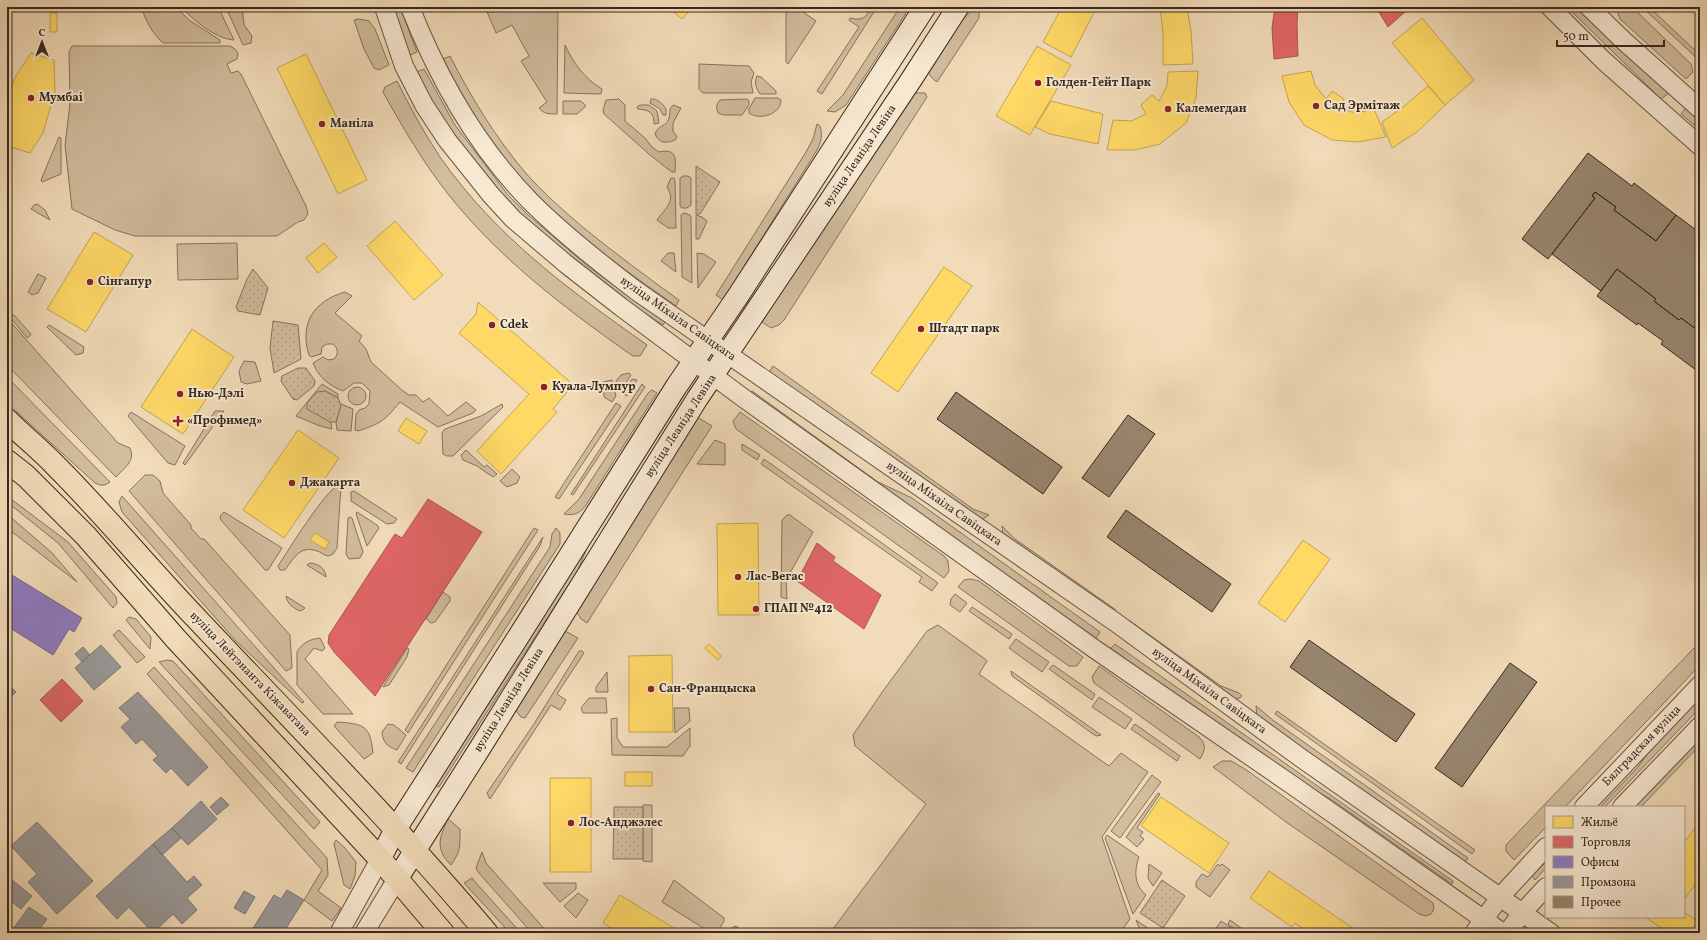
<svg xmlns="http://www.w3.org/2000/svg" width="1707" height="940" viewBox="0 0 1707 940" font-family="Vollkorn,serif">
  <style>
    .green { fill: #d2bd9e; stroke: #84735f }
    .park { fill: url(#park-dots); stroke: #84735f }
    .homes { fill: #ffd966; stroke: #c3a451 }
    .shops { fill: #e06666; stroke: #ad5451 }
    .offices { fill: #8e7cc3; stroke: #746392 }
    .industry { fill: #999; stroke: #7b7775 }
    .building { fill: #98866f; stroke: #362920 }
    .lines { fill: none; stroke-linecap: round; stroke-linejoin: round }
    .tertiary-casing { stroke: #655646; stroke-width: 20 }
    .secondary-casing { stroke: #362920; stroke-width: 23 }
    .primary-casing { stroke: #362920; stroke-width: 24 }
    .tertiary { stroke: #f7e8d1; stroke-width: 18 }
    .secondary { stroke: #f7e8d1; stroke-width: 21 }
    .primary { stroke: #f2dbb8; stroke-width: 22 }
    .poi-dot { fill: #8f2418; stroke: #f7e8d1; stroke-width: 1.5 }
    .labels { text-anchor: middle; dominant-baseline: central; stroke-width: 4; stroke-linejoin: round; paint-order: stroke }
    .poi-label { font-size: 12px; font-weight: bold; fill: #362920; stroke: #f7e8d1; text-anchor: start }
    .street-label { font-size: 12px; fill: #362920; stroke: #f7e8d1 }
  </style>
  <defs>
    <pattern id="park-dots" width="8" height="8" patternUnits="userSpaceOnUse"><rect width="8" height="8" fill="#d2bd9e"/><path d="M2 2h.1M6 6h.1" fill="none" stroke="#b5a288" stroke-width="1.8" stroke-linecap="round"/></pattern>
  </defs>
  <rect width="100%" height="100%" fill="#f2dbb8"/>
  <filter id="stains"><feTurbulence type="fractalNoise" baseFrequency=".005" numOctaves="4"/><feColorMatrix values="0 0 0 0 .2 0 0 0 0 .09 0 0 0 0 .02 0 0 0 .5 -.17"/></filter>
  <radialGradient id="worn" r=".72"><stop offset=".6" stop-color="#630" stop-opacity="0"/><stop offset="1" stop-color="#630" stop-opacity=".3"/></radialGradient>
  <path class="green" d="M141 7H176L189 20 220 40V43H163C152 33 146 21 141 7Z
    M181 7H218L234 40C216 39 193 20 181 7Z
    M242 7 244 25 252 36 251 43 243 45 228 12V8Z
    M390 7H400L417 52 408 56Z
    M789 7H796L816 21 788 64 786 62V8Z
    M870 7H877L822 94 817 91 859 27 849 20 850 18C861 21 868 18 870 7Z
    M900 7H909L906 13 846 105 835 112 827 111 843 95Z
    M1567 7H1580L1669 93 1661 99Z
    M1618 7H1632L1691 64 1693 72 1686 79 1620 19 1617 10Z
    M1642 7H1649L1700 55V61Z
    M558 8 557 114C550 114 543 114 539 108L547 102 521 61 529 56 512 25 496 33 487 12Z
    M974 8 979 12V18L937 82C932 79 927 73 928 67 930 51 963 20 974 8Z
    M359 19 369 21 375 29 389 65 379 70 374 68 364 49 354 20Z
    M565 45C574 64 584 78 602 89L601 94 564 93Z
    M72 46H230L235 49 238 53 237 59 227 64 231 73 238 71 241 74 306 206 308 214 304 220 298 222 277 236H135L115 230 72 209 65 145 70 104 69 52Z
    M450 56C471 97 494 135 524 171 542 192 564 211 585 229 616 254 647 277 679 300L676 306C634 276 590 247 553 211 521 180 490 144 467 105 458 90 451 74 443 59Z
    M699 64 749 66 754 73 751 82 753 93H703L699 89Z
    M424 69 455 125 508 195 528 215 590 268 665 322 663 325 626 301 509 210 464 153 414 73Z
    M757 76 761 77 776 91V94H760C756 88 754 83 757 76Z
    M397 81C410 107 424 133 440 157 497 238 568 289 647 345L640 356H633L627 352C562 306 498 257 448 194 423 162 403 128 383 92L385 87Z
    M911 93H925L927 97 784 320 779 325 771 328 762 322 814 240Z
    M755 98H778L781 100C781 114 760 121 749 113V109Z
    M619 99 625 105V121L645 138 652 147 659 152C677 148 676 159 675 172H672L650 155 604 114 603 110 606 100Z
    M651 99C657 98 663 104 666 109V115H663L660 109 650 103Z
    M747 99 749 101V105L742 115H723L718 113C716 107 716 105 720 100Z
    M563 101H581L586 106 577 114H563Z
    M640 105H649L657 111 659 123 654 124C654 112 649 110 638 109L637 107Z
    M673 105 681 108 673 123V131L677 137 675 140C666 144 659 143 655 134 660 121 670 130 670 109Z
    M1687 106 1700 117V130L1681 114Z
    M817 124 820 126C823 135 821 142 817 150L723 300 716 295 806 152 813 139Z
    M59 137 61 138V174L42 182 41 180Z
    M683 176H688L691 178V205L687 208H682L680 206V178Z
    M671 178H674L675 181 676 228H668L657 220C666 207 676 202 667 187Z
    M37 204 45 210 50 220 31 209 34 205Z
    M684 213 690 215 691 217 692 283 682 277 681 215Z
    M696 215 702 217 707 221 699 239H696Z
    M237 243 238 279 178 280 177 244Z
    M668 253H674L676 272 661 261Z
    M697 253 704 254 716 262 698 288Z
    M38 274 46 278 38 293 32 295 28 292Z
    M345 292 352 296 335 313 362 336 359 341 366 349 371 362 403 391 409 395H416L423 402 429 398 448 416 466 402 476 410 473 413 438 427 400 402C384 421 382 423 358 431L355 430 356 414 359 410 365 408 369 404 370 391 362 383H354L343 391C330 386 318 377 313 363L323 357 328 360 334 359C339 354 338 348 333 344H327L322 347 321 354 311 357 309 355C299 323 314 301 345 292Z
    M14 315 30 333 31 335 27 338 10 317Z
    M7 318 118 443 130 448C136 461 124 468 116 477L7 365Z
    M49 325 84 347 83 353 76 355 47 327Z
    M244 361 255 362 261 381 247 384 241 382 239 371Z
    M773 366 973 509 989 515 983 519 974 518 768 374Z
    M629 373 631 375 620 392 618 391 616 381 621 375Z
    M7 377 110 482C105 486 101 486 95 483L7 403Z
    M632 379 637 380 627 396 623 394Z
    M612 380 616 396 612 402 604 397 603 382Z
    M322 384 338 394V398L325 391 332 429 320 426 296 416Z
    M642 384 645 387 573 495 571 494Z
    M348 396a9 9 0 1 1 18 0a9 9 0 1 1-18 0Z
    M652 390 657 393 586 505C580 513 575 516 564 514L579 499 648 393Z
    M752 391 878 482 912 498 1100 632 1095 640 750 394Z
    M616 403 621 406 559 499 555 497Z
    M341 404 353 409 351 431 337 430 336 422Z
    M502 404 503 407 453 456H447L443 454 442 433 445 429 481 416Z
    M215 411H224L185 465 183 463Z
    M131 412 185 446 175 465 168 463 128 416Z
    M740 412 944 556 948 561 949 571 944 578 736 429 733 421Z
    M697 417 712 426 587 623 581 619 576 611Z
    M715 440 725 444V465L697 464Z
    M742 444 760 455 757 460 742 450Z
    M466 450 484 467 487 465 497 474 493 477 477 466 463 460 461 455Z
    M764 459 938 583 932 591 919 582 922 577 761 464Z
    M512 469 520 477 517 483 507 487 500 481Z
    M145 475H153L160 481 163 493 191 525V528L201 539H204L290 635 292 668 286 671 129 491Z
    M340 484 341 486 337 548 333 554 328 556C323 555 321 552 317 551 300 545 294 558 285 570H280L278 566C288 551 325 490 340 484Z
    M354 491 397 519 394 523 387 524 351 501V492Z
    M7 496 68 542 116 597 117 603 113 608 58 543 7 502Z
    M122 496 304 702 302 703 235 640 122 512 119 502Z
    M224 512 282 548 268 570H265L221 520 220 516Z
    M357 512 377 525 379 528 367 546 356 514Z
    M7 514 52 553 77 582 7 528Z
    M787 515H790L813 532 786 580 787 599 781 597 782 520Z
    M350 517 352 518 363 552 360 558 349 559 346 554 348 518Z
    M1002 526 1015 539 1116 610 1112 616 1003 536Z
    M534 528 538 530 408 733 405 730Z
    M556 528 560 533V544L413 772 406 768 550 547 552 534Z
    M592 536 578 570 439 787 435 786Z
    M543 537 540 546 401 764 398 762Z
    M310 563C319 564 325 568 326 577L307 565Z
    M970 579 979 581 1083 657 1077 666H1069L958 587 964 580Z
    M443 592 450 597V601L435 622 431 623 426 619Z
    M955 594 967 603 960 612 950 605 951 599Z
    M286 596 305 608 301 611C294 609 287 604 286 596Z
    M972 607 1012 634 1009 639 969 611Z
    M129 617 136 619 151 637 150 649 126 620Z
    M1130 621 1221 686 1239 693 1242 696 1240 698 1231 699 1126 627Z
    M938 625 985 659 987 661 979 674 1109 766 1121 753 1148 772 1102 837 1130 919 1120 933H830L926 804 855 746 853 735 883 691 927 631Z
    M119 630 145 657 137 663 113 635Z
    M563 632H567L578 638 525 718 521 717 516 711 525 684Z
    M320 638 325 648 322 651 314 648 305 659 353 714H323L297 685V652C302 643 310 639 320 638Z
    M1016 639 1049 662 1042 672 1009 648Z
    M1115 644 1453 881 1452 884 1329 798 1292 778 1109 650Z
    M1700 647V665L1565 807H1546V827L1514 860 1506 851V845L1694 648Z
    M407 648 409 649 407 657 389 685 383 687Z
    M579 651H582L584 653 557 694 566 700 560 710 551 705 490 799 487 793 534 724Z
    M167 660 173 661 320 822 314 829 159 662Z
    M1053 665 1095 694 1092 700 1049 669Z
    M1099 666 1199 737C1207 745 1205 750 1200 759L1094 683 1092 677Z
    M154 667 327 858 328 875 318 891 341 908 332 921 304 900 322 870 147 674Z
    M1011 671 1101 735 1096 736 1012 676Z
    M607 672 608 692H596V687Z
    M1700 693V708L1605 807H1600L1638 767 1661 734Z
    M1099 697 1132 719 1125 729 1092 707Z
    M589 698H606L607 713H583L581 708Z
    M1256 706 1274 721 1468 858 1463 865 1257 718Z
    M674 708H689L690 721 675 733Z
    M1277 711 1475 850 1472 854 1275 714Z
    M617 718V738L623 747H667L690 728V746L683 756 612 755 611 719Z
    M337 722C364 724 370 725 373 753L364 759 334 726Z
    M388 724 394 725 406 735 397 750C387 746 383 743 382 732Z
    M1135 724 1180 756 1177 761 1131 729Z
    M1690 745H1700L1641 807H1630Z
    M1222 761H1231L1245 769 1433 903 1434 909 1431 914 1426 916 1419 914 1286 822 1213 767Z
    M1152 775 1161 782 1120 838 1111 831Z
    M1158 793 1160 794 1137 828 1143 832 1140 836 1144 839 1137 847 1126 837Z
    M643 805H652V862L643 861Z
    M448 819 460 829C460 846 461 851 451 865 435 849 439 838 448 819Z
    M1107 835 1139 857C1134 871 1134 885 1146 895L1133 914 1105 838Z
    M336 840 345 848 356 862 355 876 350 889 344 885 334 844Z
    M482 852 486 863 548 933H532L478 872 476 868Z
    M1546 862V868L1535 880 1532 876Z
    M1149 864 1162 873 1153 886 1148 878Z
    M1218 864 1220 866 1222 864 1230 870 1210 897 1196 887V882L1202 874 1208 877Z
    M472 878 476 883 521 933H510L464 883Z
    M674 880 724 918V921L717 933H711L662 902Z
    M543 883H576V889L560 902Z
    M578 893 588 900 576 918 564 906Z
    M1136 920 1155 933H1141Z
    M1230 920 1248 933H1240L1228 924Z
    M1221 921 1239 933H1213Z
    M736 926 745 933H729L733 927Z"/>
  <path class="park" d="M696 166 720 182 700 214H696Z
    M253 269 268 288 260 315 238 311 236 307 247 279Z
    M273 321 298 325 301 359 274 373 270 348Z
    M298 368H306L315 381 314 386 297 400 293 399 281 381 282 376Z
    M325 391 338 398 341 405 336 422H330L307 409V403L317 392Z
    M614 807H643V859H613Z
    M1162 880 1185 896 1163 928 1140 913Z"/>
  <path class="homes" d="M668 7H693L682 19Z
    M1062 7H1097L1071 57 1043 42Z
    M1160 7H1187L1191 31 1193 64 1163 65V34Z
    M50 13H57V32H50Z
    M1422 18 1474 80 1445 105 1392 43Z
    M1037 46 1071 65 1030 135 996 116Z
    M31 53 54 60 55 91 43 133 30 153 7 146V105L14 79Z
    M306 54 367 180 338 194 277 68Z
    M1198 71 1196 98 1186 123 1160 144 1135 150H1107L1113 120 1131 121 1146 114 1141 105 1152 95 1159 101 1167 86 1168 72Z
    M1311 71 1315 85 1326 99 1332 91 1344 99 1341 109 1357 113 1374 109 1386 137 1358 142 1332 140 1304 125 1289 102 1282 76Z
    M1428 86 1445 105 1417 132 1392 148 1382 122 1402 108Z
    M1051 101 1103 114 1098 144 1050 134 1035 127Z
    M395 221 443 275 414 300 367 246Z
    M94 232 133 255 86 332 47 309Z
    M324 243 337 257 318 273 306 258Z
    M944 267 972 286 898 392 871 373Z
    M478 302 569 381 567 392 553 409 557 412 501 474 477 451 529 394 459 333 476 314Z
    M192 329 234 357 183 434 141 407Z
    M406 418 427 431 419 444 398 431Z
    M298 430 339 458 284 538 243 510Z
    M758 523 759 615H718L717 524Z
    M315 533 329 542 325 549 310 540Z
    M1303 540 1330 559 1285 622 1258 603Z
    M709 644 721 656 718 660 705 648Z
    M672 655 673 732H629V656Z
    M625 772H652V786H625Z
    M550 778H591V872H550Z
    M1161 797 1229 843 1209 873 1141 826Z
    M1699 822 1700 878 1684 900V843Z
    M1269 871 1360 933H1309L1295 923 1292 927 1250 898Z
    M620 895 654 916 682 933H618L603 923Z
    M1684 912 1696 920 1698 918 1700 919V933H1668L1645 917H1684Z"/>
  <path class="shops" d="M1275 7H1298L1297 24 1298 56 1274 59 1272 28Z
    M1376 7H1403L1406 11 1388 27Z
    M428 499 482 532 375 696 334 652 328 643 329 635 395 534 402 538Z
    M817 543 835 557 833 561 881 595 864 629 797 581Z
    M62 679 83 701 61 722 40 700Z"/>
  <path class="offices" d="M7 572 82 618 74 632 69 629 53 655 7 626Z"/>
  <path class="industry" d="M101 645 121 667 94 690 75 668Z
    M83 647 90 655 82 662 75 654Z
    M7 683 16 692 7 700Z
    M138 692 208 767 188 786 171 768 166 773 153 760 158 756 142 739 136 744 121 727 130 719 119 708Z
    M221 797 229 805 217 815 210 807Z
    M201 801 217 819 188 845 172 828Z
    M37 822 93 881 57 914 28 882 37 874 11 846Z
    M172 828 181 838 162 855 153 844Z
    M153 844 187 882 194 876 202 885 187 898 197 910 182 924 173 914 153 933 129 907 117 919 96 896Z
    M7 876 32 896 21 909 7 898Z
    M287 890 304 900 283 933H250L274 895 281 899Z
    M244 891 255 897 245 914 234 908Z
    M29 907 47 919 37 933H10Z"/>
  <path class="building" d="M1588 153 1632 186 1634 183 1676 215 1656 241 1614 210 1616 207 1595 192 1592 196 1595 198 1548 259 1522 239Z
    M1595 192 1616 207 1614 210 1656 241 1676 215 1700 233V332L1681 318 1679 320 1654 301 1656 299 1617 269 1601 291 1552 254 1595 198 1592 196Z
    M1617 269 1656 299 1654 301 1679 320 1681 318 1700 332V373L1661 344 1663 341 1638 323 1637 325 1597 296Z
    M956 392 1062 467 1043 494 937 419Z
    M1128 415 1155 434 1109 497 1082 478Z
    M1126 510 1231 584 1212 612 1107 537Z
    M1309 640 1415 714 1396 742 1290 667Z
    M1510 663 1537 682 1462 787 1435 768Z"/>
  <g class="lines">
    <defs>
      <path id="tertiary" d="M384 7 404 66 424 105 447 140 491 195 513 219 566 264 621 307 742 397 1096 650 1295 787 1503 933
        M410 7C438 78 477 147 531 202 564 235 601 264 638 292L1115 622 1301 758 1551 933
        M1550 7 1604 61 1700 146
        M1589 7 1624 41 1700 109
        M1584 807 1700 685
        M1622 807 1700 726
        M339 933 380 859
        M364 933 397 879
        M1474 933 1500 897 1546 847
        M1507 933 1522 913 1546 887"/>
      <path id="secondary" d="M380 859 395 830 515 642 676 387 738 296 925 7
        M397 879 480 748 697 399 911 80 958 7"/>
      <path id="primary" d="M7 420C23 436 41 450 56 466 105 515 149 569 197 619 295 723 395 824 487 933
        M7 461 26 476 86 536 176 639 380 859 443 933"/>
    </defs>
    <use href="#tertiary" class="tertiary-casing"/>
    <use href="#secondary" class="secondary-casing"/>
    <use href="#primary" class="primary-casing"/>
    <use href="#tertiary" class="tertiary"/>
    <use href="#secondary" class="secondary"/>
    <use href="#primary" class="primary"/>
  </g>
  <g class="poi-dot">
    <circle cx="1038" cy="83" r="4"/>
    <circle cx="31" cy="98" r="4"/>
    <circle cx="1316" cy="106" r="4"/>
    <circle cx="1168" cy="109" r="4"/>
    <circle cx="322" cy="124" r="4"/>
    <circle cx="90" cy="282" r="4"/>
    <circle cx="492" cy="325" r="4"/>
    <circle cx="921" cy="329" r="4"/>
    <circle cx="544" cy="387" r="4"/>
    <circle cx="180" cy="394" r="4"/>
    <path d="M176 415h4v4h4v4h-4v4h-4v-4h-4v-4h4z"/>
    <circle cx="292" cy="483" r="4"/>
    <circle cx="738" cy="577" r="4"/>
    <circle cx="756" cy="609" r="4"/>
    <circle cx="651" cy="689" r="4"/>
    <circle cx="571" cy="823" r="4"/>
  </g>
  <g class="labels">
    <g class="poi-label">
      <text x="1046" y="83">Голден-Гейт Парк</text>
      <text x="39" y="98">Мумбаі</text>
      <text x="1324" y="106">Сад Эрмітаж</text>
      <text x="1176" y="109">Калемегдан</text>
      <text x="330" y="124">Маніла</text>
      <text x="98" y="282">Сінгапур</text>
      <text x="500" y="325">Cdek</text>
      <text x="929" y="329">Штадт парк</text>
      <text x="552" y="387">Куала-Лумпур</text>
      <text x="188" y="394">Нью-Дэлі</text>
      <text x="187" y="421">«Профимед»</text>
      <text x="300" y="483">Джакарта</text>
      <text x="746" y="577">Лас-Вегас</text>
      <text x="764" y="609">ГПАП №412</text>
      <text x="659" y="689">Сан-Францыска</text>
      <text x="579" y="823">Лос-Анджэлес</text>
    </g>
    <g class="street-label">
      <text transform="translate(860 156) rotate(-56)">вуліца Леаніда Левіна</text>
      <text transform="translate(678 319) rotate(35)">вуліца Міхаіла Савіцкага</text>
      <text transform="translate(681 426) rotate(-57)">вуліца Леаніда Левіна</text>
      <text transform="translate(944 504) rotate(35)">вуліца Міхаіла Савіцкага</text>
      <text transform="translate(250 674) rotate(46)">вуліца Лейтэнанта Кіжаватава</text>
      <text transform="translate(1209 691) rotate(36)">вуліца Міхаіла Савіцкага</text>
      <text transform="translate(509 700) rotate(-58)">вуліца Леаніда Левіна</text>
      <text transform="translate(1642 746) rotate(-46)">Бялградская вуліца</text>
    </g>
  </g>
  <rect width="1707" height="940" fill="none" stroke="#f2dbb8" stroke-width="24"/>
  <rect x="8" y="8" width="1691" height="924" fill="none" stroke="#362920" stroke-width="2"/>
  <rect x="12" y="12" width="1683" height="916" fill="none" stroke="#362920"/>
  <rect x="1545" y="806" width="140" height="112" fill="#f7e8d1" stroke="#aa9c8a"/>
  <rect x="1553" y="816" width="20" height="12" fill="#ffd966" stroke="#aa9c8a"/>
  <text x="1581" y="826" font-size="12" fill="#362920">Жильё</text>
  <rect x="1553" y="836" width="20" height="12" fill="#e06666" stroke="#aa9c8a"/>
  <text x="1581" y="846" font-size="12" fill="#362920">Торговля</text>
  <rect x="1553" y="856" width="20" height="12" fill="#8e7cc3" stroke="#aa9c8a"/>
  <text x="1581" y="866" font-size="12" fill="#362920">Офисы</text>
  <rect x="1553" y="876" width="20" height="12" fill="#999999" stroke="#aa9c8a"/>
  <text x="1581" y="886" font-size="12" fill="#362920">Промзона</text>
  <rect x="1553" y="896" width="20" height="12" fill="#98866f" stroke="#aa9c8a"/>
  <text x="1581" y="906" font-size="12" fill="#362920">Прочее</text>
  <g transform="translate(42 42)" stroke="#f7e8d1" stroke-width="3" paint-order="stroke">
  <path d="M0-3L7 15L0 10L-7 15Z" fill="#362920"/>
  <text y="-6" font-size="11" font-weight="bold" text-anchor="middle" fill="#362920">С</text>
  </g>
  <path d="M1557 40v6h107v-6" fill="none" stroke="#362920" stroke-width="2"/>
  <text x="1563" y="40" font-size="12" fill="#362920" stroke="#f7e8d1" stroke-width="3" paint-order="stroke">50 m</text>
  <rect width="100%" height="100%" filter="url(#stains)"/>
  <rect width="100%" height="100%" fill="url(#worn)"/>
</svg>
